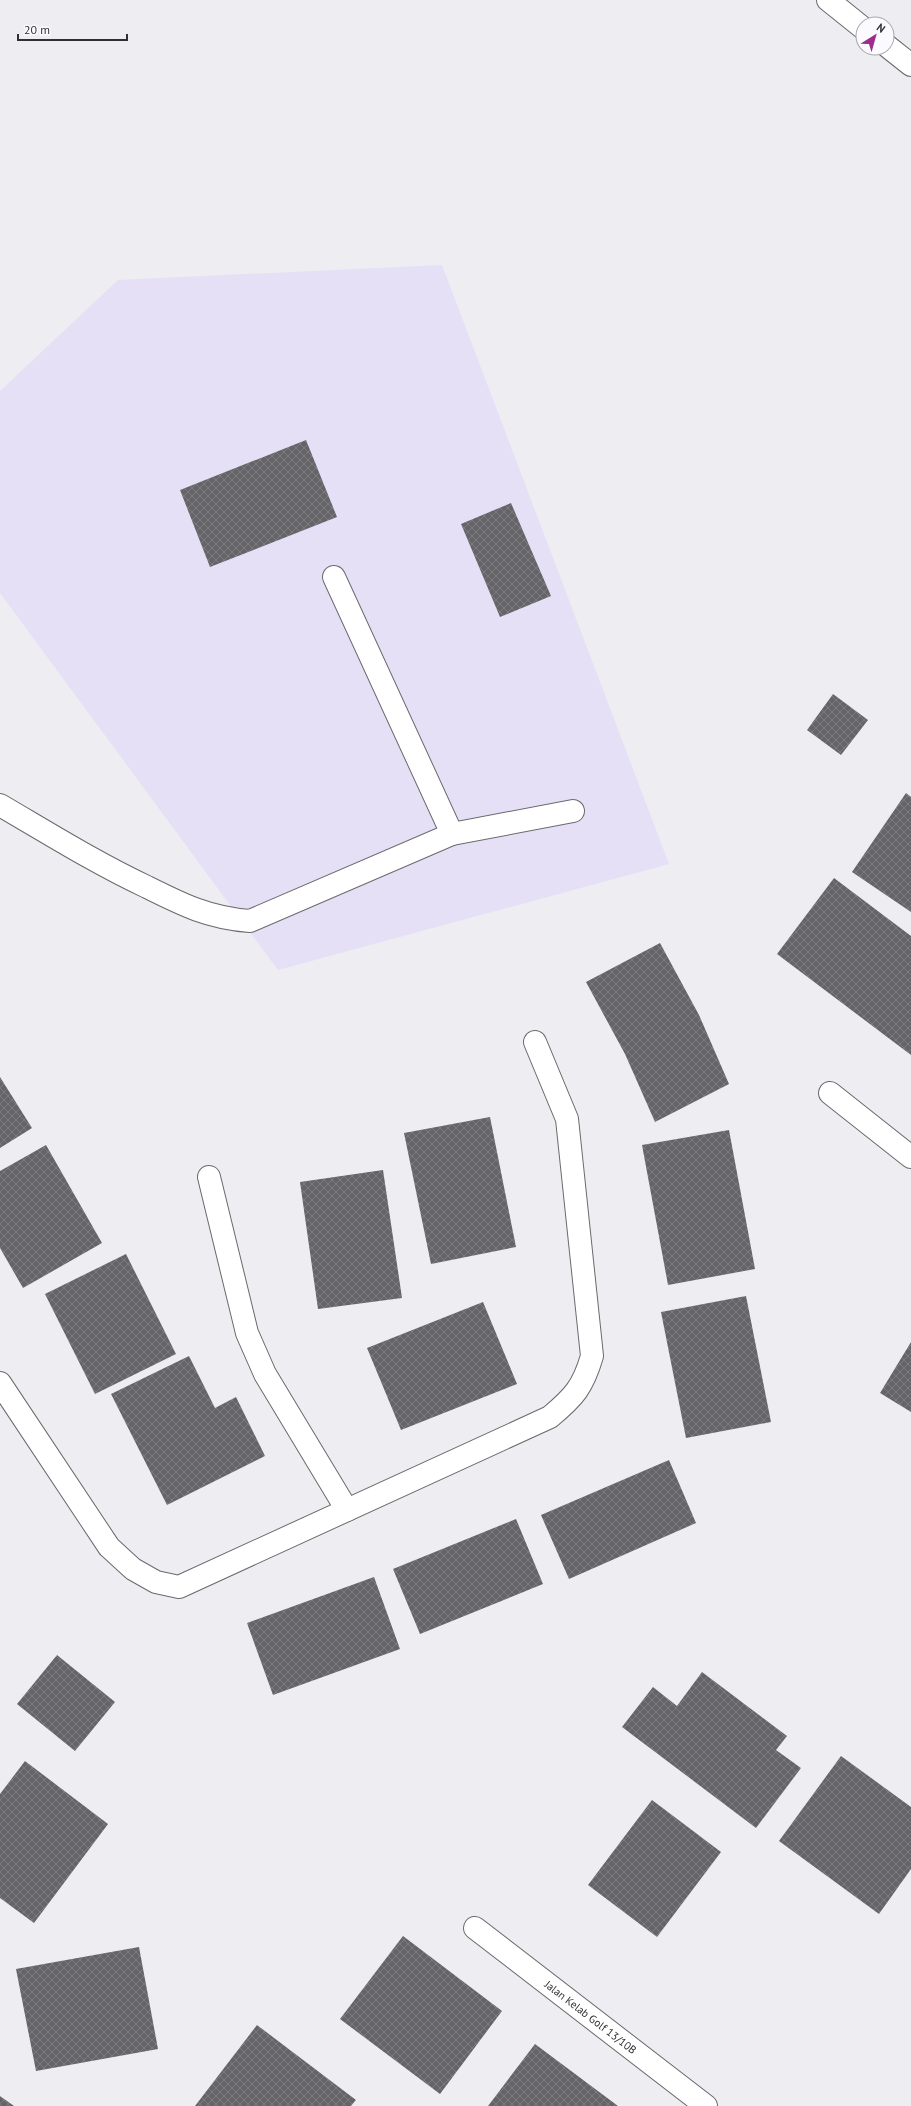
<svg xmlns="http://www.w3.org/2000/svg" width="911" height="2106" viewBox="0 0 911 2106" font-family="'PT Sans',sans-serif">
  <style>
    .industrial { fill: #e5e0f6 }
    .building { fill: url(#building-cross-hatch) }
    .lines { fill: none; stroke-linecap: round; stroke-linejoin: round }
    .minor-casing { stroke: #6a6a6e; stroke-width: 24 }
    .highway-casing { stroke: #6a6a6e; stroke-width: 24 }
    .minor { stroke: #fff; stroke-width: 22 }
    .highway { stroke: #fff; stroke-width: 22 }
    .labels { text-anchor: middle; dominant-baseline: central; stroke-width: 4; stroke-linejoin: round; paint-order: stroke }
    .street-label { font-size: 11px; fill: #303032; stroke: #fafaff }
  </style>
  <defs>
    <pattern id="building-cross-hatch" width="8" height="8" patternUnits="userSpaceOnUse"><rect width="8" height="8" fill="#656569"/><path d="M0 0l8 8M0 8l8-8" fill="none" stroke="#7c7c7f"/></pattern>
  </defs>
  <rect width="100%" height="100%" fill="#ededf2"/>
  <path class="industrial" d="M442 265 669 864 278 970 0 593V391L118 280Z"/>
  <path class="building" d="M306 440 337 517 210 567 180 490Z
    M511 503 551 596 500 617 461 524Z
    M833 694 868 720 841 755 807 730Z
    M906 793 911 797V912L852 872Z
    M834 878 911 936V1055L777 954Z
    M660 943 699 1015 729 1084 655 1122 625 1054 586 982Z
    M0 1077 32 1128 0 1148Z
    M490 1117 516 1247 431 1264 404 1133Z
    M729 1130 755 1269 668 1285 642 1145Z
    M46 1145 102 1243 23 1288 0 1248V1171Z
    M383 1170 402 1298 318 1309 300 1182Z
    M126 1254 176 1354 95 1394 45 1294Z
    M746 1296 771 1422 686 1438 661 1312Z
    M483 1302 517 1384 401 1430 367 1348Z
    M911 1342V1412L880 1393Z
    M189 1356 215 1408 236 1397 265 1456 167 1505 111 1394Z
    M669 1460 696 1523 569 1579 541 1515Z
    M516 1519 543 1584 420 1634 393 1569Z
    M374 1577 400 1649 273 1695 247 1623Z
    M57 1655 115 1702 75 1751 17 1704Z
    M702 1672 787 1736 776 1750 801 1768 756 1828 622 1727 653 1687 677 1706Z
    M841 1756 911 1807V1869L879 1914 779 1841Z
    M25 1761 108 1824 34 1923 0 1898V1794Z
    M652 1800 721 1852 657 1937 588 1885Z
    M403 1936 502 2011 440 2094 340 2019Z
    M139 1947 158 2049 36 2071 16 1969Z
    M257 2025 356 2100 351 2106H195Z
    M535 2044 618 2106H488Z
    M0 2096 14 2106H0Z"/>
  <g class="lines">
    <defs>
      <g id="minor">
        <path d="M334 577 452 834"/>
        <path d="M0 805C48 833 96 863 147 887 183 905 209 918 250 921L452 834 573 811"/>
        <path d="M830 1093 911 1157"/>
        <path d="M209 1177 247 1333 265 1374 347 1510"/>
        <path d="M0 1383 109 1547 133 1569 156 1582 179 1587 550 1417C574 1397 583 1387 592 1356L567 1119 535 1042"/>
        <path id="s1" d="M475 1928 706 2106"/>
      </g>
      <path id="highway" d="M828 0 863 28
        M887 46 911 65"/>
    </defs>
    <use href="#minor" class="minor-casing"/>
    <use href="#highway" class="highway-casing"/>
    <use href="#minor" class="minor"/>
    <use href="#highway" class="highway"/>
  </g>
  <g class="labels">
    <g class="street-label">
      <text stroke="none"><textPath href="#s1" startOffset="146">Jalan Kelab Golf 13/10B</textPath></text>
    </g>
  </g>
  <g transform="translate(875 36) rotate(37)"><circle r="19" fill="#fafaff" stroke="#a9a9ad"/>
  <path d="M0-3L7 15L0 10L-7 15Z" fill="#9d2d8c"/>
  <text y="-6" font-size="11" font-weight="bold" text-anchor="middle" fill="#303032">N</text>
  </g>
  <path d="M18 34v6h109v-6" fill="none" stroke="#303032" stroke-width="2"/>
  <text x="24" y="34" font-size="12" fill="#303032" stroke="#fafaff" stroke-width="3" paint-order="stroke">20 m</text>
</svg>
